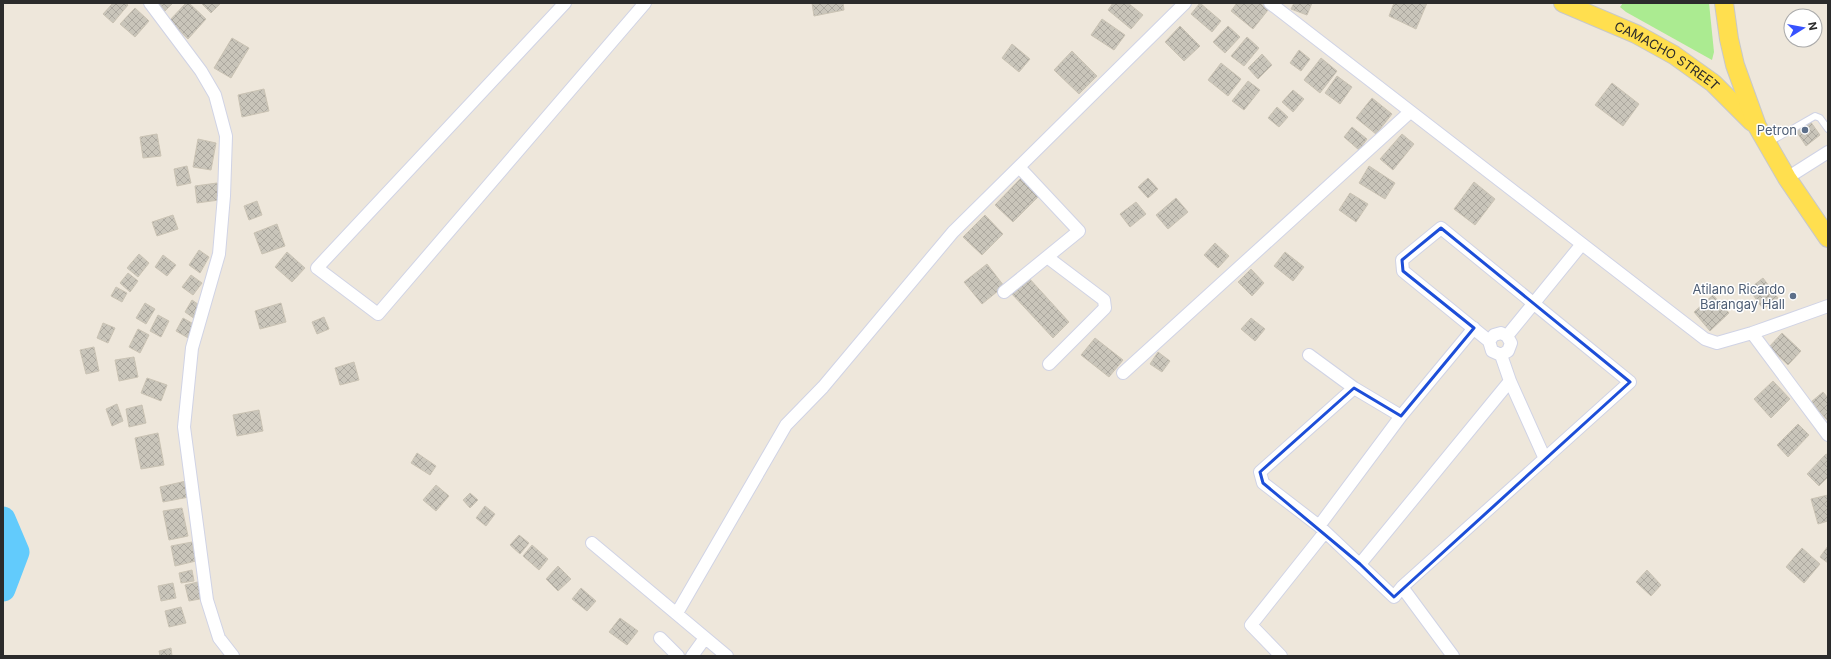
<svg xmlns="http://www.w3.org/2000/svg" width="1831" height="659" viewBox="0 0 1831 659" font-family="Inter,sans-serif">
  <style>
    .park { fill: #abeb91 }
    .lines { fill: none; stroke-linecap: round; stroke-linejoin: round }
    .river { stroke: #62cbfc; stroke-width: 25 }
    .building { fill: url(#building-cross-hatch); stroke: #cac3b4 }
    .lane-casing { stroke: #d0d3e5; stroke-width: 8 }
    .street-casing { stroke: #d0d3e5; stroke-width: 14 }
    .primary-casing { stroke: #c8c8c8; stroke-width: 20 }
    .lane { stroke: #fff; stroke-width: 6 }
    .street { stroke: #fff; stroke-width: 12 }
    .primary { stroke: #ffdf4f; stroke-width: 18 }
    .marked { fill: none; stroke: #1d4ed8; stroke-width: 3; stroke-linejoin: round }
    .service-dot { fill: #5c6f8a; stroke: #fff; stroke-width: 1.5 }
    .labels { text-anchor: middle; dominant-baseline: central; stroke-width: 3; stroke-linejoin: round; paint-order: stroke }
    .street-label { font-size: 13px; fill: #2b2b2b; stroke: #fff }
    .service-label { font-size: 13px; fill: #4e5e75; stroke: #fff; text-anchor: end }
  </style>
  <defs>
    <pattern id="building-cross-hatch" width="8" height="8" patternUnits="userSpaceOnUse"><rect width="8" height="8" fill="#c9c5ba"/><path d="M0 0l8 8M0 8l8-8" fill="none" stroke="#ada9a0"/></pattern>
  </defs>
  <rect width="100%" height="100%" fill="#eee7db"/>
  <path class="park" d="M1623 3H1709L1714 52 1712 60 1626 12 1620 7Z"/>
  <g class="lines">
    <path class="river" d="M3 519 17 552 3 589"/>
  </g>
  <path class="building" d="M113 3H125L128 5 113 23 103 14Z
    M158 3H173L165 11Z
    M186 3H189L206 19 188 39 169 21Z
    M201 3H221L211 13Z
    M812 3H843L844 10 814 16Z
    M1113 3H1128L1143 15 1131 29 1108 10Z
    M1200 3 1221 21 1212 32 1191 14Z
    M1237 3H1260L1268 10 1253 29 1231 11Z
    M1294 3H1312L1307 15 1291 9Z
    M1394 3H1427L1416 29 1389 16Z
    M135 8 149 21 135 37 120 24Z
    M1102 19 1125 35 1114 50 1091 35Z
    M1180 26 1200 46 1184 61 1165 42Z
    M1228 26 1240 37 1225 53 1213 42Z
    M1247 37 1259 48 1244 66 1231 56Z
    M232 38 249 48 231 78 214 68Z
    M1012 44 1030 59 1019 72 1002 58Z
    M1299 50 1310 59 1301 71 1290 63Z
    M1072 51 1097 76 1079 94 1054 70Z
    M1262 54 1272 65 1258 79 1248 68Z
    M1321 58 1337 71 1320 93 1304 80Z
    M1221 63 1241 79 1228 96 1208 80Z
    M1337 76 1352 87 1340 104 1325 93Z
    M1248 81 1260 90 1244 110 1232 101Z
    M1612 83 1639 104 1623 126 1595 105Z
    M264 89 269 111 242 117 238 95Z
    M1293 90 1304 99 1293 112 1282 102Z
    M1372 98 1392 114 1376 134 1356 118Z
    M1277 107 1288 117 1279 127 1268 118Z
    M1810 121 1820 135 1806 146 1796 131Z
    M1352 127 1367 139 1359 150 1344 137Z
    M157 134 161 156 143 158 140 137Z
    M1402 134 1414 144 1393 170 1380 159Z
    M198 139 216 143 211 170 193 167Z
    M187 166 191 183 177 186 174 169Z
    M1369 166 1395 183 1385 199 1359 183Z
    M1024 175 1042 193 1013 222 995 205Z
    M1148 178 1158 189 1148 198 1138 187Z
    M1474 182 1495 199 1475 225 1454 209Z
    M217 183 219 200 197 203 195 186Z
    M1350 193 1368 204 1356 222 1339 210Z
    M1176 198 1188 212 1168 229 1156 215Z
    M257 201 262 215 249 220 244 206Z
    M1136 202 1146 214 1130 227 1120 214Z
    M173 215 178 229 157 236 152 222Z
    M985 215 1003 234 982 255 963 237Z
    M277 224 285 246 262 254 254 233Z
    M1215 243 1229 256 1218 268 1204 255Z
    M199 250 209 257 200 273 189 265Z
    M287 252 305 268 292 282 275 267Z
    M1285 252 1304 267 1293 281 1274 266Z
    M139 254 149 263 138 277 127 268Z
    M163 255 176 265 167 276 155 267Z
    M987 264 1004 286 982 304 964 282Z
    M1251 269 1264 283 1252 296 1238 282Z
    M128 273 138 281 130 292 120 283Z
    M191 275 202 283 193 295 182 287Z
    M1028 277 1069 322 1053 338 1011 293Z
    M1763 278 1778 298 1763 309 1749 289Z
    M116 287 127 293 122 302 111 296Z
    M1713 295 1729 313 1710 331 1694 312Z
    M192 300 202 307 195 319 185 312Z
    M145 303 155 309 146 324 136 318Z
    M281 303 286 322 260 329 255 311Z
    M158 315 169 321 161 337 150 331Z
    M324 317 329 329 317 334 312 322Z
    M183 318 197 326 190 339 176 331Z
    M1251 318 1265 329 1255 341 1241 329Z
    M103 323 115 328 108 343 97 338Z
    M138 329 149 335 140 353 129 347Z
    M1782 333 1801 351 1788 365 1769 347Z
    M1095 338 1123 360 1109 377 1081 355Z
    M94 347 99 371 86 374 80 350Z
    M1158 352 1170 361 1162 372 1150 364Z
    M134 357 138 377 119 381 115 360Z
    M354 362 359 380 340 385 335 368Z
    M147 378 167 385 161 401 141 393Z
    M1773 381 1790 399 1771 418 1754 399Z
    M1823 392 1828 398V421L1811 402Z
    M117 404 123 421 112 426 106 409Z
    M142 405 146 423 129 427 126 409Z
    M259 410 263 431 237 436 233 415Z
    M1798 424 1809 435 1788 457 1777 445Z
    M158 433 164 465 141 469 135 438Z
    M417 453 436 466 430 475 411 463Z
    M1826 454 1828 455V477L1819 486 1807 474Z
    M186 481 189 497 163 502 160 487Z
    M436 485 449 496 436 511 423 500Z
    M470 493 478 500 470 508 463 500Z
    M1828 495V521L1818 524 1811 499Z
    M485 506 495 514 486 526 476 518Z
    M182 508 188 536 169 540 163 511Z
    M519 535 529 543 520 554 510 545Z
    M192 542 196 561 175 566 171 546Z
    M532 545 548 559 539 570 523 556Z
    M1828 546V563L1820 557Z
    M1802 548 1820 564 1804 583 1786 567Z
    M558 566 571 579 558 591 546 579Z
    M192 570 194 581 181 583 179 573Z
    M1647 570 1661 585 1651 596 1636 582Z
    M202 581 205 598 189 601 185 585Z
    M173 583 176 598 161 601 158 586Z
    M581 588 596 601 587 611 572 599Z
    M181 607 186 623 169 627 165 611Z
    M620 618 638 631 627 645 609 632Z
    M171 648 172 656H160L159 651Z"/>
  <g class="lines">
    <defs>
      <path id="lane" d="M1768 143 1815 116 1820 118 1828 129"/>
      <path id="street" d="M150 3 201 71 215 95 226 136 224 196 219 254 192 348 184 427 207 600 219 638 233 656
        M565 3 317 268 378 314 645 3
        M1270 3 1705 339 1717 343 1752 333 1828 306
        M1787 178 1828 152
        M1047 257 1104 300 1105 308 1049 364
        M1004 292 1079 231 1019 167
        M1752 333 1828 435
        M1507 336 1582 244
        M1309 355 1354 388 1401 416
        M1501 355 1510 381 1545 459
        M1123 373 1410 112
        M1354 388 1260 472 1263 483 1319 526 1394 597 1402 587 1630 382 1441 228 1402 260 1403 271 1489 341 1492 351 1501 355 1508 351 1511 343 1507 336 1501 333 1494 335 1489 341
        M1319 526 1401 416 1474 328
        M592 543 727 656
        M1360 564 1510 381
        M1402 587 1453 656
        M677 613 786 425 823 387 953 232 1185 3
        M660 638 678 656
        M692 656 705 638
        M1281 656 1251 625 1325 532"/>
      <g id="primary">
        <path id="s1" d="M1563 3 1636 34 1674 55 1713 83 1752 122"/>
        <path d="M1724 3 1729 39 1735 65 1757 126 1787 178 1828 238"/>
      </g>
    </defs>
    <use href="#lane" class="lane-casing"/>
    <use href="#street" class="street-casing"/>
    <use href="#primary" class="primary-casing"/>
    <use href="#lane" class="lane"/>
    <use href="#street" class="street"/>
    <use href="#primary" class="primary"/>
  </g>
  <path class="marked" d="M1441 228 1630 382 1394 597 1360 564 1263 483 1260 472 1354 388 1401 416 1474 328 1403 271 1402 260Z"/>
  <g class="service-dot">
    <circle cx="1805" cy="130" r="4"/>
    <circle cx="1793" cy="296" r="4"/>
  </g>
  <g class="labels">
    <g class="street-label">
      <text stroke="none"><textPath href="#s1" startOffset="117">CAMACHO STREET</textPath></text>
    </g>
    <g class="service-label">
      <text x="1797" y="130">Petron</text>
      <text x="1785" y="289">Atilano Ricardo<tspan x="1785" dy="15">Barangay Hall</tspan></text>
    </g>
  </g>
  <rect width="1831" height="659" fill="none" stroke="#2b2b2b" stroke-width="8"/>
  <g transform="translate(1803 28) rotate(79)"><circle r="19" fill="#ffffff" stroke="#aaaaaa"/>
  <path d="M0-3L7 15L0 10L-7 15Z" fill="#3752ff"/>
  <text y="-6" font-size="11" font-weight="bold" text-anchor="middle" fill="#2b2b2b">N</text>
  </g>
</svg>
